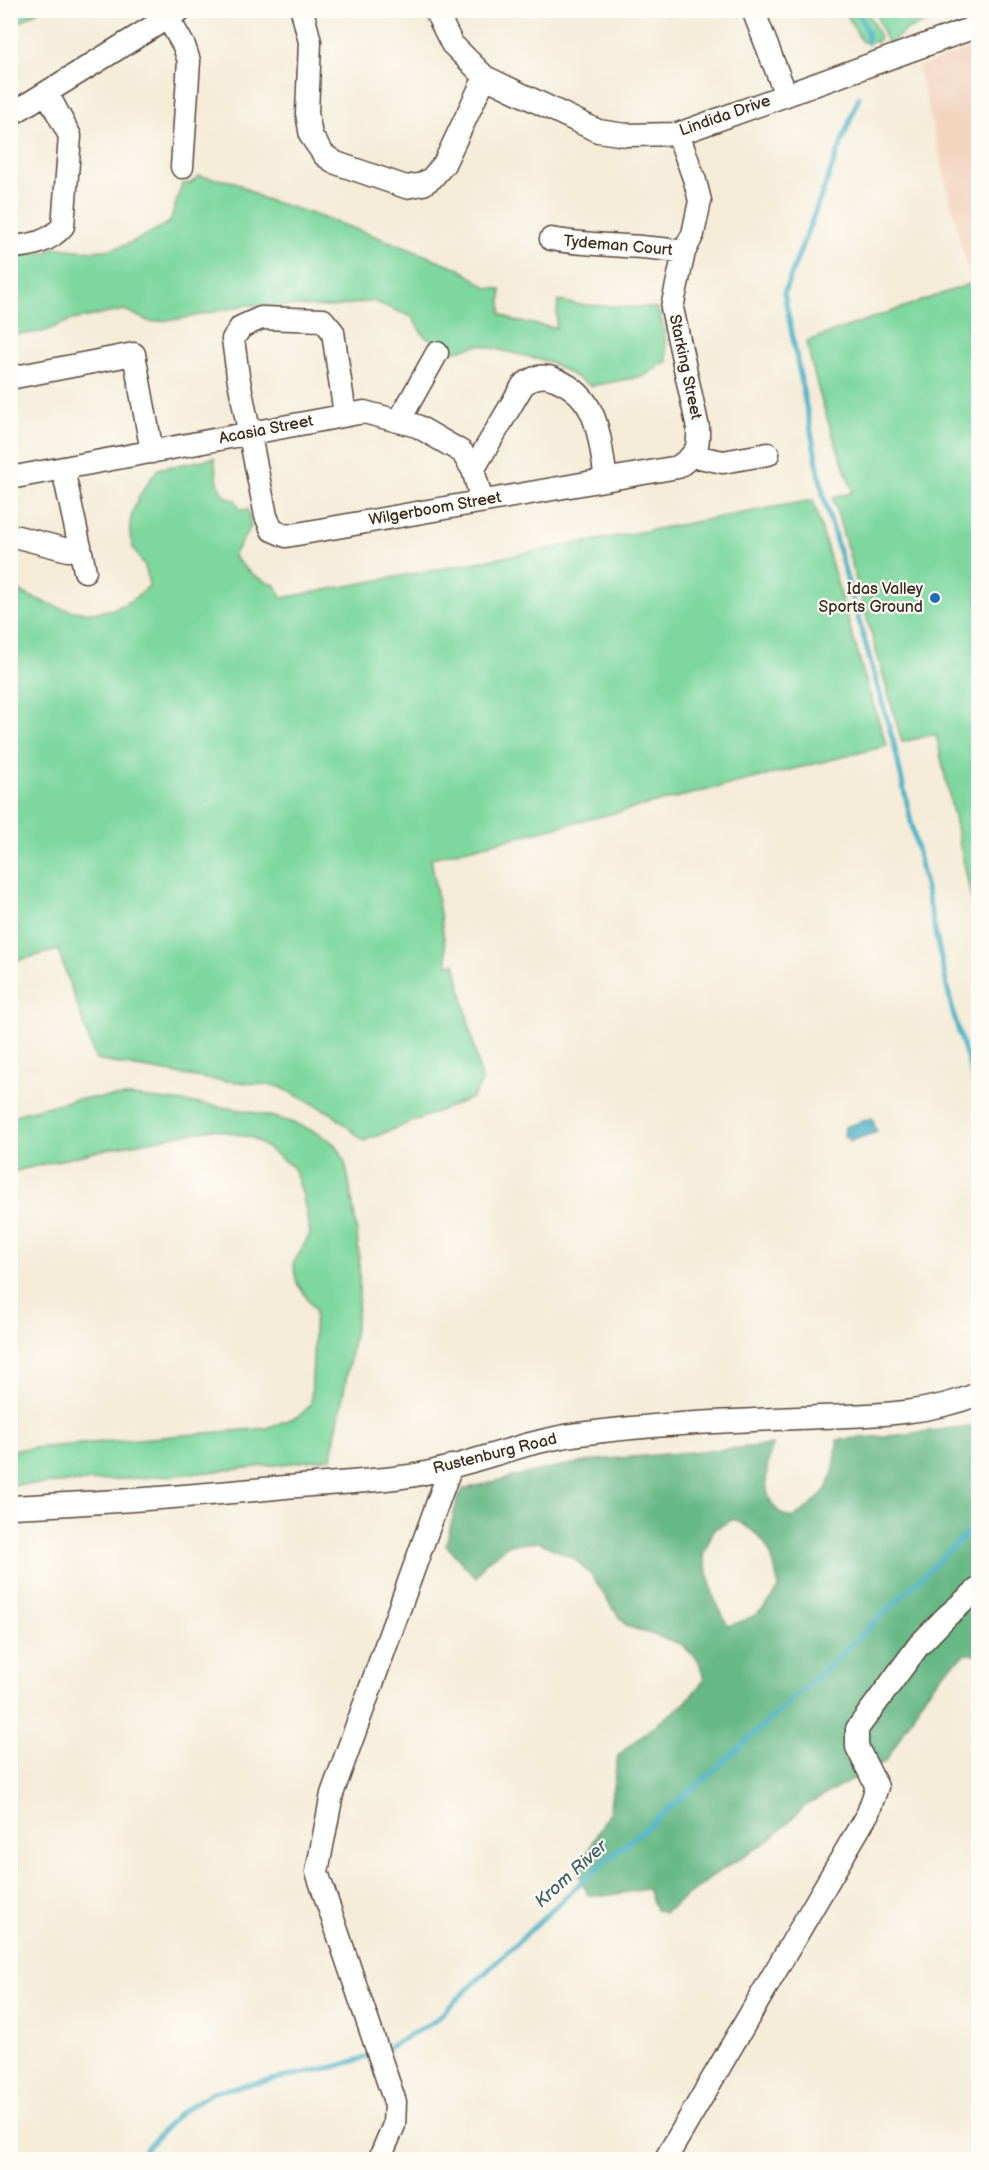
<svg xmlns="http://www.w3.org/2000/svg" width="989" height="2170" viewBox="0 0 989 2170" font-family="'Balsamiq Sans',sans-serif">
  <style>
    .built { fill: #f3d4bf }
    .green { fill: #7dd79e; stroke: #5c805e; stroke-width: 1.5 }
    .forest { fill: #66b885; stroke: #507152; stroke-width: 1.5; fill-rule: evenodd }
    .water { fill: #48b1c6; stroke: #426e72; stroke-width: 1.5 }
    .lines { fill: none; stroke-linecap: round; stroke-linejoin: round }
    .stream { stroke: #48b1c6; stroke-width: 5 }
    .minor-casing { stroke: #57473a; stroke-width: 25 }
    .minor { stroke: #fff; stroke-width: 22 }
    .poi-dot { fill: #1f6fb2; stroke: #fdfcf7; stroke-width: 2 }
    .labels { text-anchor: middle; dominant-baseline: central; stroke-width: 4.5; stroke-linejoin: round; paint-order: stroke }
    .street-label { font-size: 16px; fill: #3b2a1e; stroke: #fdfcf7 }
    .poi-label { font-size: 16px; fill: #3b2a1e; stroke: #fdfcf7; text-anchor: end }
    .water-label { font-size: 18px; font-style: italic; fill: #406061; stroke: #fdfcf7 }
  </style>
  <rect width="100%" height="100%" fill="#fdfcf7"/>
  <filter id="ink" filterUnits="userSpaceOnUse"><feTurbulence type="fractalNoise" baseFrequency=".0167" numOctaves="2"/><feDisplacementMap in="SourceGraphic" scale="12" xChannelSelector="R" yChannelSelector="G"/><feConvolveMatrix kernelMatrix="1 2 1 2 8 2 1 2 1" color-interpolation-filters="sRGB"/></filter>
  <filter id="wash" filterUnits="userSpaceOnUse"><feTurbulence type="fractalNoise" baseFrequency=".008" numOctaves="4" result="noise"/><feDisplacementMap in="SourceGraphic" scale="24" xChannelSelector="R" yChannelSelector="G"/><feGaussianBlur stdDeviation="1.35" result="paint"/><feColorMatrix in="noise" values="0 0 0 0 0 0 0 0 0 0 0 0 0 0 0 0 0 1.4 0 .05"/><feComposite in="paint" operator="in"/></filter>
  <g filter="url(#wash)">
    <rect width="100%" height="100%" fill="#f5ecd8"/>
    <path class="built" d="M978 46V281L971 284 918 67Z"/>
    <path class="green" d="M11 10H38V11L11 28Z
      M845 11H867L880 37 877 42H862Z
      M875 11H958L906 30 888 45Z
      M199 176 235 182 261 198 306 212 375 236 458 268 488 288 501 289V314L515 321 556 328 558 301 582 305 657 308 664 328 667 361 644 376 591 386 550 362 480 345 451 352 423 335 412 317 373 301 333 307 246 305 180 319 150 322 125 310 71 320 43 332 11 335 10 254 45 253 55 247C110 257 123 248 170 222L182 184 191 183Z
      M978 281V929L936 734 902 742 833 498 853 492C836 443 816 393 807 341Z
      M214 458C217 474 216 497 235 500L240 509 248 510 251 526 233 555C245 570 256 579 275 585L282 598 813 500 869 692 887 746 431 858 448 964 455 963 482 1082 472 1098 364 1141 331 1113 278 1086 208 1079 96 1060 58 950 11 962V587C59 611 105 630 149 586 148 580 148 573 145 567 142 560 136 554 133 547 122 519 141 491 158 469Z
      M131 1096C188 1103 281 1108 329 1140 345 1150 347 1171 350 1188 357 1227 362 1266 358 1306 352 1356 340 1407 331 1458 225 1472 118 1481 11 1485V1450L267 1428 299 1416 311 1405 315 1310 297 1283 293 1264 310 1234 303 1196 294 1168 253 1138 213 1129 111 1148 11 1172V1116L76 1099Z"/>
    <path class="forest" d="M978 1425V1654H966L944 1672 925 1695 886 1761 805 1806 770 1840 723 1869 664 1913 656 1910 648 1889C628 1891 608 1898 588 1895L578 1870 609 1812 618 1756 637 1739 685 1703 704 1680 699 1661 681 1644 627 1626 612 1607 592 1576 575 1559 539 1542 508 1545 484 1564 476 1578 446 1545 458 1497 464 1489 545 1469 597 1460 773 1445C764 1471 759 1508 792 1518 828 1496 835 1482 837 1440L897 1435ZM734 1519C768 1537 772 1551 779 1588 763 1613 756 1617 728 1626L714 1598 703 1555 714 1529Z"/>
    <path class="water" d="M872 1118 877 1132 850 1141 849 1138 844 1136 845 1127Z"/>
    <g class="lines">
      <path class="stream" d="M858 10 867 32 868 43
        M859 97 784 293 824 498 894 744 953 1013 978 1094
        M382 2051 433 2022 589 1875 708 1776 833 1662 978 1523
        M136 2160 177 2115 212 2092 334 2067 374 2055"/>
    </g>
  </g>
  <g filter="url(#ink)">
    <g class="lines">
      <defs>
        <path id="minor" d="M302 10 310 42 307 113 311 136 324 155 336 163 406 187 423 184 432 178 444 164 485 77
          M435 10 452 44 485 77 598 131 626 135 678 134 978 26
          M753 10 786 95
          M168 18 184 46 189 61 182 167
          M10 115 180 10
          M551 239C595 247 640 244 684 252
          M10 247C32 246 49 242 63 226L70 136 47 93
          M10 378 134 354 152 452
          M345 415 333 332 323 320 261 318 241 327 233 339 238 376 266 516 272 530 286 536 678 467C696 454 699 450 698 428L672 308 684 252 693 234 700 201 695 181 678 134
          M399 421 437 353
          M694 456 723 462 768 454
          M63 469 85 571
          M473 470 523 385C535 376 543 374 557 380 600 398 599 439 606 479
          M10 478 364 412 417 426 462 452 473 470 482 501
          M10 535 68 550 80 546
          M10 1507C102 1503 194 1496 285 1487 324 1484 363 1482 402 1477 462 1469 519 1442 579 1434 652 1424 726 1421 799 1418 859 1415 922 1417 978 1394
          M379 2160 394 2125 395 2102 317 1872 332 1794 451 1466
          M665 2160 868 1813 877 1787 857 1747V1729L919 1645 947 1616 978 1589"/>
      </defs>
      <use href="#minor" class="minor-casing"/>
      <use href="#minor" class="minor"/>
    </g>
  </g>
  <circle class="poi-dot" cx="935" cy="598" r="6"/>
  <g class="labels">
    <g class="street-label">
      <text transform="translate(725 116) rotate(-19)">Lindida Drive</text>
      <text transform="translate(618 246) rotate(5)">Tydeman Court</text>
      <text transform="translate(685 367) rotate(78)">Starking Street</text>
      <text transform="translate(266 430) rotate(-11)">Acasia Street</text>
      <text transform="translate(435 509) rotate(-10)">Wilgerboom Street</text>
      <text transform="translate(495 1454) rotate(-14)">Rustenburg Road</text>
    </g>
    <g class="poi-label">
      <text x="923" y="589">Idas Valley<tspan x="923" dy="18">Sports Ground</tspan></text>
    </g>
    <g class="water-label">
      <text transform="translate(571 1874) rotate(-42)">Krom River</text>
    </g>
  </g>
  <rect width="989" height="2170" fill="none" stroke="#fdfcf7" stroke-width="36"/>
</svg>
